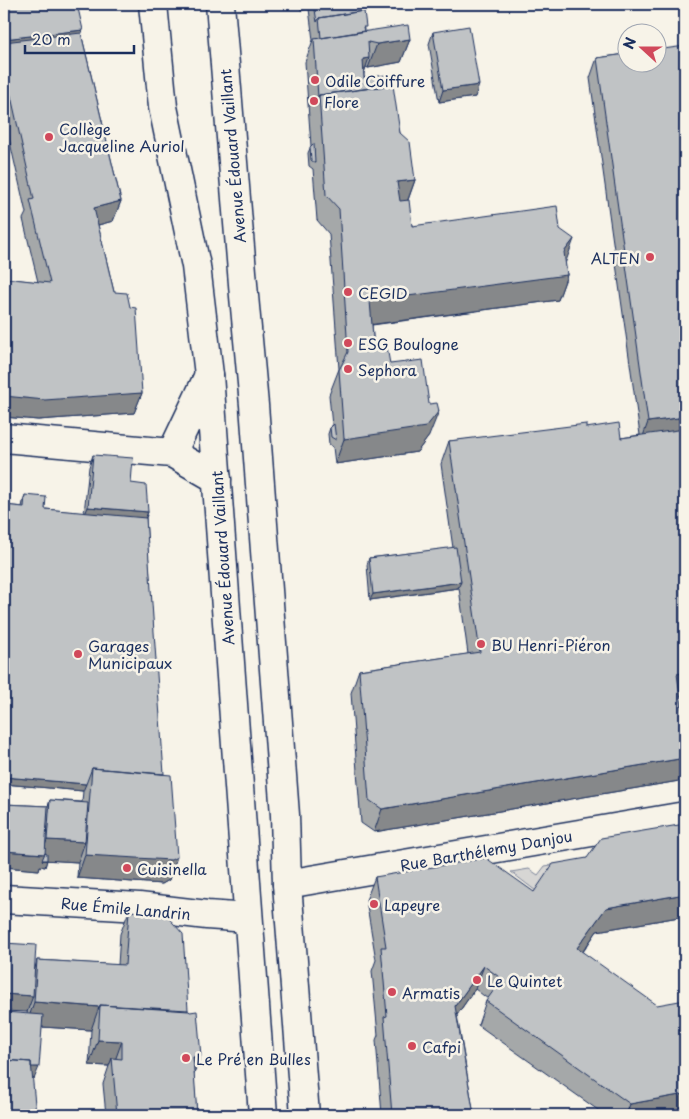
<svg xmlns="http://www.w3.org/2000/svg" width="689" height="1119" viewBox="0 0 689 1119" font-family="'Playpen Sans',sans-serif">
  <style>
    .green { fill: #d7d6d4; stroke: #798299 }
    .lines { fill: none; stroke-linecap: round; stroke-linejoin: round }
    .minor-casing { stroke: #1b2f5e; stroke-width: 31 }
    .major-casing { stroke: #1b2f5e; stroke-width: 31 }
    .minor { stroke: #f7f3e8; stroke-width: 28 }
    .major { stroke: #f7f3e8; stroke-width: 28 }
    .wall { fill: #a5a8a9; stroke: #1b2f5e }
    .shaded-wall { fill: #86888a; stroke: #1b2f5e }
    .building { fill: #c0c3c5; stroke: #1b2f5e }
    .poi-dot { fill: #d1495b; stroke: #f7f3e8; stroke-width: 2 }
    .labels { text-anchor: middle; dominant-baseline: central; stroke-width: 5; stroke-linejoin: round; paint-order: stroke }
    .poi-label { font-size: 15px; fill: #1b2f5e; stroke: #f7f3e8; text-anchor: start }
    .street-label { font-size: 15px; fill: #1b2f5e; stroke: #f7f3e8 }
  </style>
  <rect width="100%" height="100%" fill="#f7f3e8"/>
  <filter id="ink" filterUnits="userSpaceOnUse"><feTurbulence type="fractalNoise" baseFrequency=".02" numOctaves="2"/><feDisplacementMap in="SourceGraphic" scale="10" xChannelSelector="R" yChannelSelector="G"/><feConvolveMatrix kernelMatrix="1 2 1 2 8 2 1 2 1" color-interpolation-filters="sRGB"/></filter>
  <g filter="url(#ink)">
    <path class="green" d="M563 863 540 894 511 872 529 869 538 875 545 866Z"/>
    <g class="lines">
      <defs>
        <path id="minor" d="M209 375 172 453 217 479
          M4 438 172 453
          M287 884 685 816
          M4 899 139 907 207 915 248 918"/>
        <path id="major" d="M153 4 163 107 196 266 209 375 263 1115
          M220 4 244 296 254 405 285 815 287 884 305 1115"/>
      </defs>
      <use href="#minor" class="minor-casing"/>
      <use href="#major" class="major-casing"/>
      <use href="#minor" class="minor"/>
      <use href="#major" class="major"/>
    </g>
    <path class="wall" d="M4 4 83 30 81 33 121 201 113 221 98 225 114 292 142 393 134 413 38 420 4 417V278L38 282 23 219 26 213 4 116Z
      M301 4H378L377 6 362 8 364 31 410 39 401 62 368 68 366 67 364 73V78L388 86 400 133 415 180 408 200 412 226 565 263 567 275 558 300 372 325 374 349 390 364 429 436 417 452 335 464 333 447 329 444 328 434 330 428 332 426 329 395 339 369 329 234 317 220 313 169 309 166 308 153 311 146 305 62 313 40 309 9 301 10Z
      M433 32 475 97 439 102 429 44Z
      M626 54 680 695 682 706H685V780L374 832 361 823 351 693 359 670 468 654 459 588 370 600 367 565 369 558 453 548 441 464 449 441 586 428 621 438 640 435 590 78 597 58Z
      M93 455 131 483 148 512 146 518 169 880 162 884 77 878 78 862 47 860 45 867 40 866 39 870 4 867V804L48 806 50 800 82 802 83 791 4 784V505L22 507 23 502 25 495 45 509 84 513 89 467Z
      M685 824V916L597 931 583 952 685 1115H605L478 1025 486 1001 488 999 475 989 457 1015 474 1115H382L376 1040 378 1035 372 971 376 960 366 900 375 877 534 892 587 858Z
      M129 911 188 1010 197 1115H106L103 1084 109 1066 89 1065 91 1030 42 1027 34 1079H33L27 1014 35 968 37 960 118 965 120 934Z"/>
    <path class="shaded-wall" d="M304 4H311L309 9 301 10Z
      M358 4H378L377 6 356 9Z
      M83 30 74 53 4 61V39Z
      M410 39 401 62 368 68 377 44Z
      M369 58 361 81 363 59Z
      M479 85 475 97 439 102 443 90Z
      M415 180 406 205 391 207 397 182Z
      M121 201 113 221 87 228 94 208Z
      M574 239 565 264 567 275 558 300 361 326 370 301 564 252Z
      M142 393 134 413 38 420 4 417V396Z
      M439 411 429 436 417 452 335 464 344 439Z
      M685 417V436L641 442 648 422Z
      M88 507 148 512 143 524 83 519Z
      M461 582 458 588 370 600 373 594Z
      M685 672V695L668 697 677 674Z
      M685 758V780L374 832 382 809Z
      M4 777 86 784 83 791 4 784Z
      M47 840 85 842 78 862 42 860H47L45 867 40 866 39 870 4 867V851L42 854Z
      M85 855 177 857 169 880 162 884 77 878Z
      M685 894V916L597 931 569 971 577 948 606 908Z
      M484 966 475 989 447 1029 455 1006Z
      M4 994 33 996 27 1012 4 1011Z
      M34 1002 99 1007 91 1030 26 1026Z
      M98 1040 122 1041 113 1066 112 1058 109 1066 89 1065Z
      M201 1056 191 1082 193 1057Z
      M4 1065 39 1067 34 1079 4 1077Z
      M685 1094V1115H626L630 1104Z"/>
    <path class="building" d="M4 4H77L83 30 4 39Z
      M314 4H361L362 11 319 18 317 22Z
      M364 11 366 27H363L364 31 321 38 319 18Z
      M408 25 410 39 377 44 368 42 369 58 363 59 364 78 386 75 388 86 319 95 318 97 314 39Z
      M469 26 479 85 443 90 433 32Z
      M81 33 121 201 94 208 114 292 127 293 130 307 136 308 142 393 45 400 4 396V278L50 283 30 200 34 199 4 65V42Z
      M685 46V417L648 422 597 58 626 54V62H656V50Z
      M393 85 400 133 410 142 415 180 397 182 400 201 409 200 412 226 557 206 560 229 574 239 564 252 567 275 370 301 374 349 387 347 390 364 423 360 429 404 437 403 439 411 426 427 344 439 339 370 348 352 339 209 326 195 319 95Z
      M314 143 315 163 311 160 310 147Z
      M619 423 621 438 685 429V672L677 674 685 729V758L382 809 369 800 359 670 480 652 449 441 586 424V428Z
      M334 424 336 440 331 437 330 428Z
      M93 455 133 458 131 483 146 485 148 512 88 507Z
      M25 495 46 497 45 509 146 518 164 774 92 768 86 784 4 777V505L24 507Z
      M456 547 461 582 373 594 369 558Z
      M682 706H685V720L684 721Z
      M92 768 171 775 177 857 171 860 85 855Z
      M50 800 88 803 85 842 47 840Z
      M4 804 48 806 45 854 4 851Z
      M685 824V894L606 908 577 948 657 1005 685 1000V1094L630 1104 486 1001 502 979 484 966 455 1006 474 1115H392L384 1017 387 1016 381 947H386L375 877 486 858 534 892 553 864 587 858 601 838Z
      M45 853 47 854V860H42Z
      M129 911 165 914 183 934 188 1010 100 1005V1007L34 1002 37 960 125 965Z
      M4 943 36 945 33 996 4 994Z
      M100 1005 189 1011 190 1012 197 1011 201 1056 193 1057 197 1115H117L112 1058 122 1059V1041L98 1040Z
      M4 1012 43 1015 39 1067H31V1062L4 1060Z
      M4 1060 31 1062 36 1115H4Z"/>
  </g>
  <g class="poi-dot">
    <circle cx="315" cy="80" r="5"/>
    <circle cx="314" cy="101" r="5"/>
    <circle cx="49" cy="137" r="5"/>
    <circle cx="650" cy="257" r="5"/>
    <circle cx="348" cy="292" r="5"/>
    <circle cx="348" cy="343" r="5"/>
    <circle cx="348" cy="369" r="5"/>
    <circle cx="481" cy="644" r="5"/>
    <circle cx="78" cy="654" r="5"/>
    <circle cx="127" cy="868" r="5"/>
    <circle cx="374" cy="904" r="5"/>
    <circle cx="477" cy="980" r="5"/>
    <circle cx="392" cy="992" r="5"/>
    <circle cx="412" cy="1046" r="5"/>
    <circle cx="186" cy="1058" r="5"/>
  </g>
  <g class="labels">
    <g class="poi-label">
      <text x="325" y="80">Odile Coiffure</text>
      <text x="324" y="101">Flore</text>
      <text x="59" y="128">Collège<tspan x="59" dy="17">Jacqueline Auriol</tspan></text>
      <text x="640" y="257" text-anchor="end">ALTEN</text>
      <text x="358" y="292">CEGID</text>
      <text x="358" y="343">ESG Boulogne</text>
      <text x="358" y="369">Sephora</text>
      <text x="491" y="644">BU Henri-Piéron</text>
      <text x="88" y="645">Garages<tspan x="88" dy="17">Municipaux</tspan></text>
      <text x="137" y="868">Cuisinella</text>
      <text x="384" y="904">Lapeyre</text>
      <text x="487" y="980">Le Quintet</text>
      <text x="402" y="992">Armatis</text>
      <text x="422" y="1046">Cafpi</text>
      <text x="196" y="1058">Le Pré en Bulles</text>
    </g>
    <g class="street-label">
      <text transform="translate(232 156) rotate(-95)">Avenue Édouard Vaillant</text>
      <text transform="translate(222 558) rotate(-94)">Avenue Édouard Vaillant</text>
      <text transform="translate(486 850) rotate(-10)">Rue Barthélemy Danjou</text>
      <text transform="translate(126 908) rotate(5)">Rue Émile Landrin</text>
    </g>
  </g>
  <rect width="689" height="1119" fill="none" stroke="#f7f3e8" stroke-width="20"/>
  <rect x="10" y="10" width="669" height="1099" fill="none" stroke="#1b2f5e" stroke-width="2" filter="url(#ink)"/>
  <g transform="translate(642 48) rotate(291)"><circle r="24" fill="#f7f3e8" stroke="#9fa5b1"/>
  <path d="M0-4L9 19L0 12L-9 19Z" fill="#d1495b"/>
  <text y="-8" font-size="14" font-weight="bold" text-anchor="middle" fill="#1b2f5e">N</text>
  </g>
  <path d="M25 45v8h109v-8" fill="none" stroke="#1b2f5e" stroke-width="2.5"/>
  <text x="32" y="45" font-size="15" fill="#1b2f5e" stroke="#f7f3e8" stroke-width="4" paint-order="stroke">20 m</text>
</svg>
